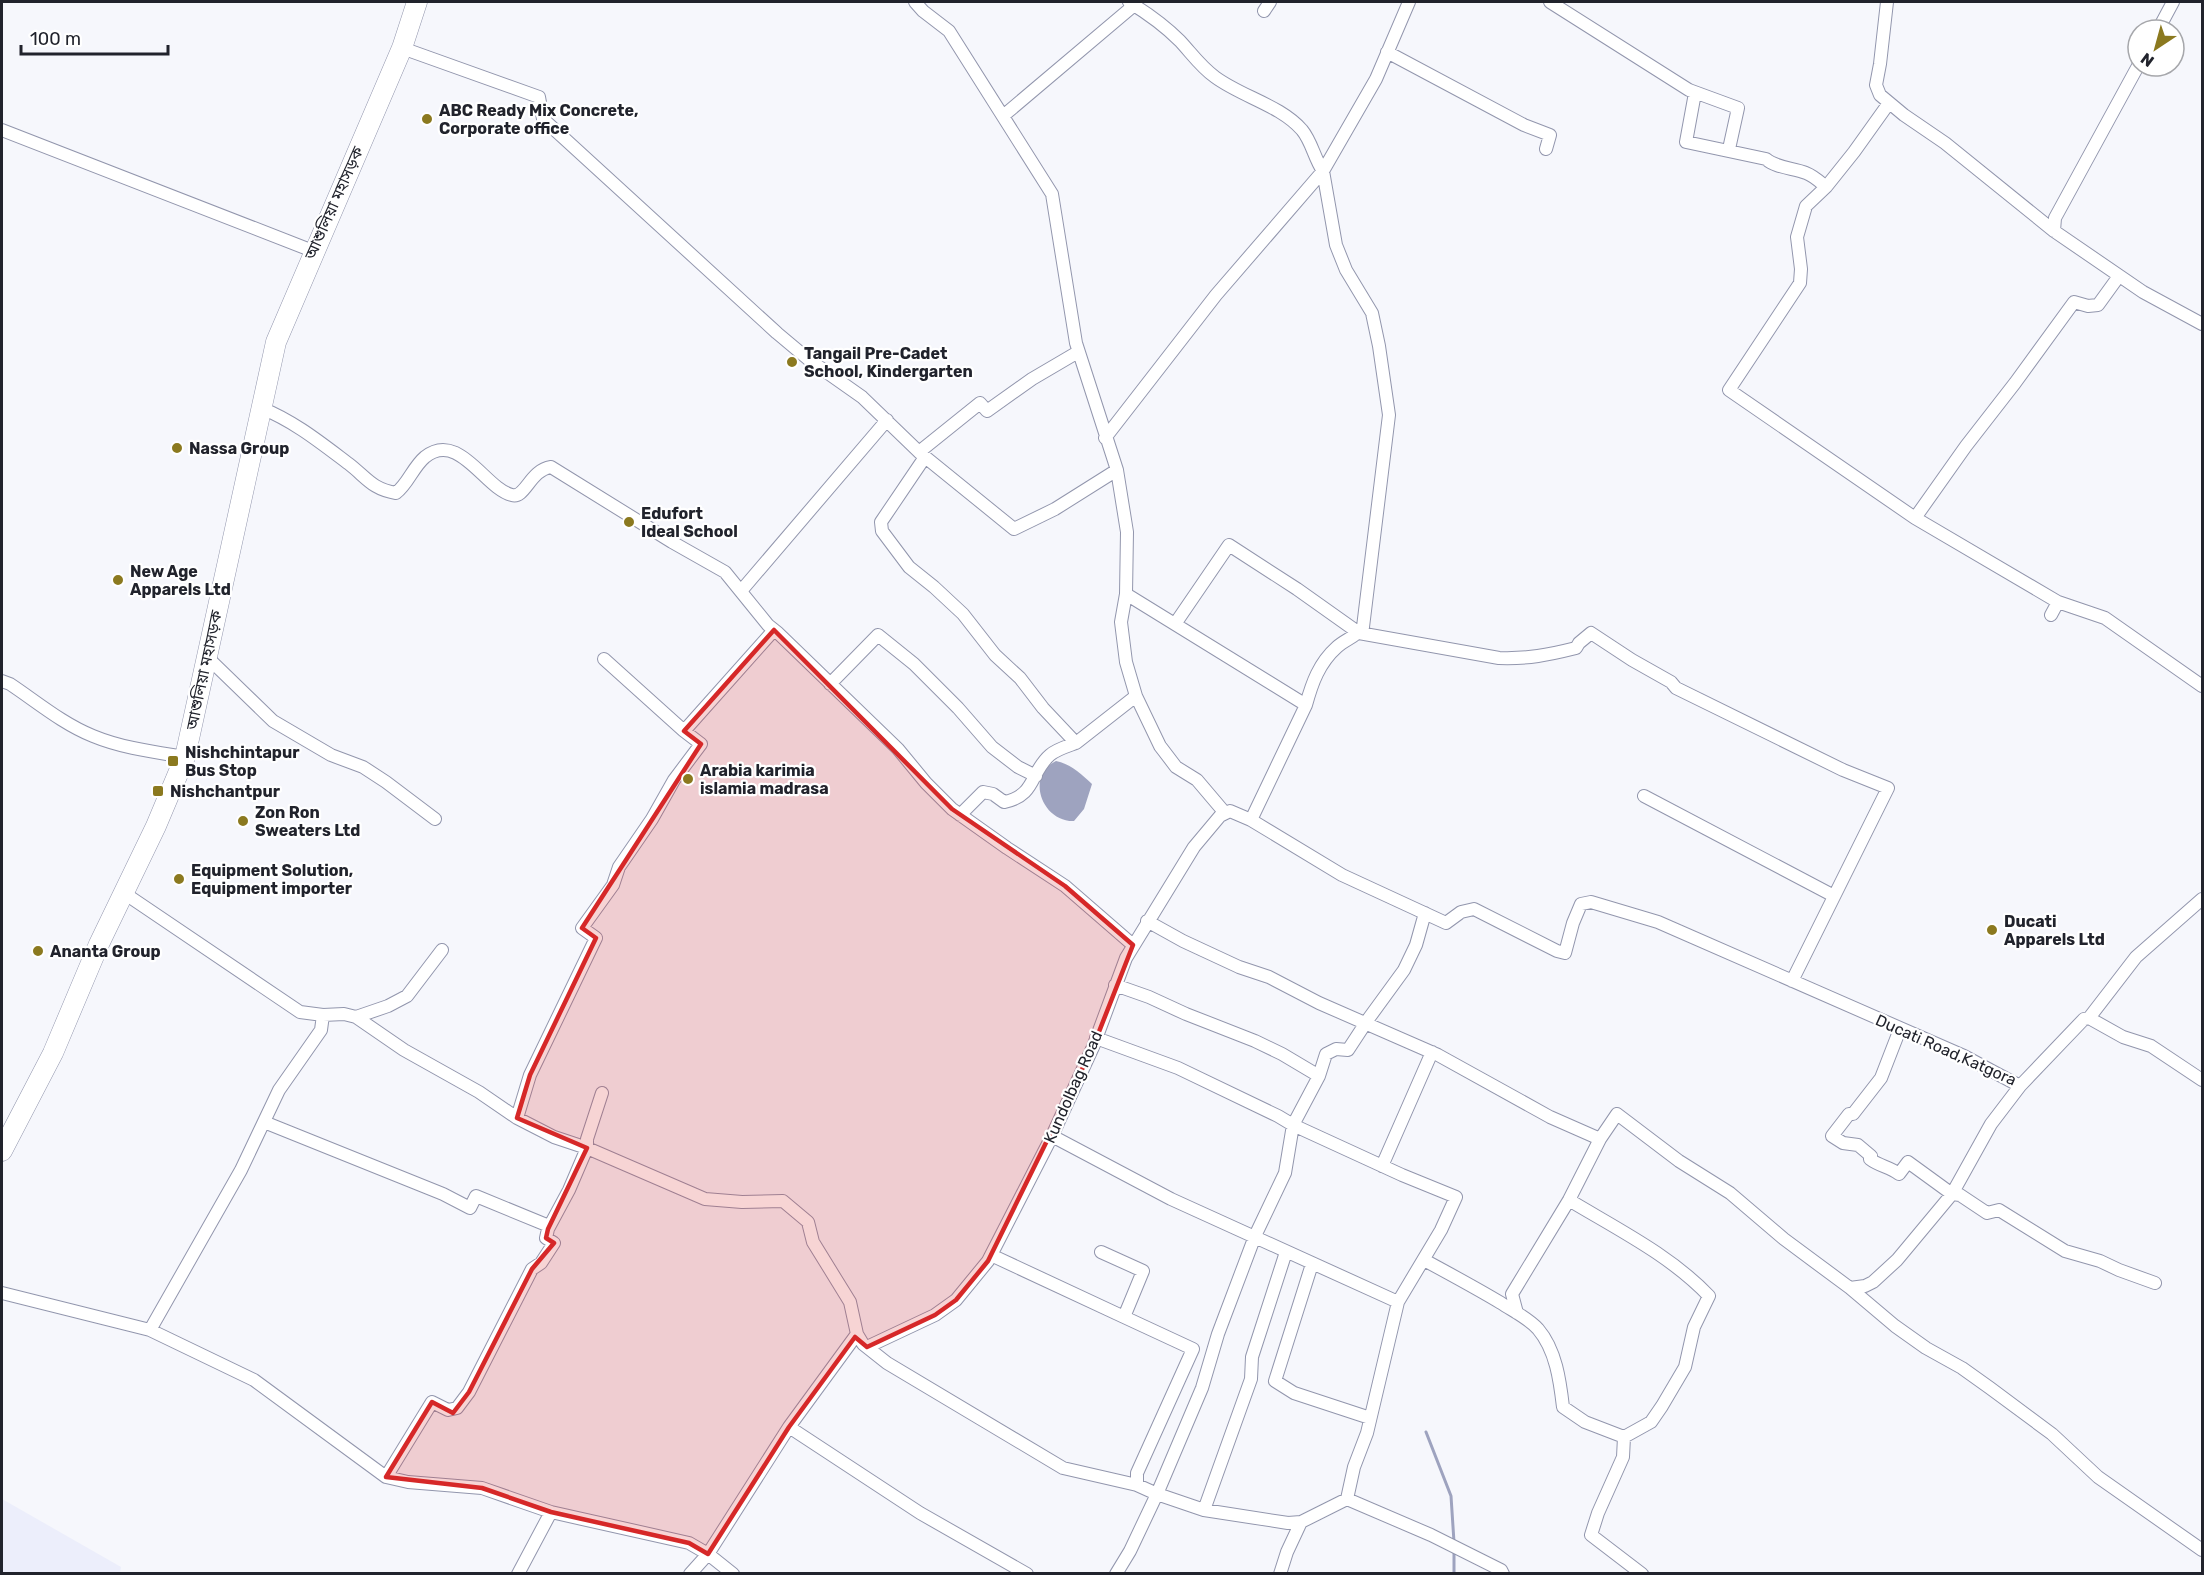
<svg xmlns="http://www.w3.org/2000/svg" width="2204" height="1575" viewBox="0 0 2204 1575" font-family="Rubik,'Noto Sans Bengali',sans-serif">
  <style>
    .built { fill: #eceefb }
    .water { fill: #9ea3bf }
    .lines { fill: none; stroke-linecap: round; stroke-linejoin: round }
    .stream { stroke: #9ea3bf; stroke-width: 3 }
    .minor-casing { stroke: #9296ad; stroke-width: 14 }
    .trunk-casing { stroke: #9296ad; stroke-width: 21 }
    .minor { stroke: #fff; stroke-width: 12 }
    .trunk { stroke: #fff; stroke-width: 20 }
    .marked { fill: #d62828; fill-opacity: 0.2; stroke: #d62828; stroke-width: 4.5; stroke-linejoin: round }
    .poi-dot { fill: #8b791f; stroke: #fff; stroke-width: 2 }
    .labels { text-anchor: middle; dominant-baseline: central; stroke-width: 4.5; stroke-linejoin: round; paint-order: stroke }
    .poi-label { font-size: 16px; font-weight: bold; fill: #21232c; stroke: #fff; text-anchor: start }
    .street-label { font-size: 16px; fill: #21232c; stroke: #fff }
  </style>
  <rect width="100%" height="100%" fill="#f6f7fc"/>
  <path class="built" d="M2 1499 121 1567 120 1573H2Z"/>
  <path class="water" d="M1056 761C1071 764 1081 774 1092 784L1084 809 1074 821C1042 822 1025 776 1056 761Z"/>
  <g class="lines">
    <path class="stream" d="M1426 1432 1451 1496 1454 1542
      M1454 1551V1574"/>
    <defs>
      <path id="minor" d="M915 2 923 11 949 31 1052 194 1076 343 1117 470 1127 532 1126 594 1306 705 1251 820 1342 875 1446 923 1461 912 1474 909 1557 951 1565 953 1573 923 1581 904 1591 902 1658 922 1964 1056 2020 1086 2084 1019 2089 1018 2136 957 2202 899
        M1550 2 1689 90 1738 108 1729 149
        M1887 2 1880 64 1876 85 1880 95 1904 115 1945 143 2054 231 2143 292 2202 324
        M1264 11 1270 2
        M2158 30 2173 2
        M402 48 539 97 543 119 777 333 808 359 862 397 919 452 1014 529 1055 509 1117 470
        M1387 52 1524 125 1550 135 1546 149
        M1695 93 1686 142 1766 159C1776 168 1794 168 1806 173 1814 176 1820 182 1826 187L1854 152 1889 103
        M1003 116 1132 7 1135 2
        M2 130 313 251
        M1826 187 1806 206 1797 237 1801 269 1800 283 1729 390 1915 518 2058 602 2051 615
        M2054 231 2055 218 2138 66
        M261 408C294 421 321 443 349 464 367 478 372 489 396 493 408 484 413 467 425 457 459 430 485 489 512 495 525 499 530 470 551 467L672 542 725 572 768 625 778 633 898 749 926 783 952 809 1007 848 1065 886 1133 945
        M1105 438 1216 295 1323 171C1314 158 1312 142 1302 130 1280 105 1242 97 1215 77 1201 67 1192 54 1180 41 1165 26 1147 13 1129 2
        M919 452 980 403 987 411 1032 379 1078 352
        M925 457 881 522 882 531 909 567 934 587 963 614 995 655 1020 678 1043 708 1076 743 1136 696
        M1915 518 1966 446 2015 383 2074 302 2088 306 2098 305 2119 276
        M741 591 887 420
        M1126 594 1121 622 1126 662 1136 696 1160 746 1176 767 1197 780 1225 813
        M2058 602 2105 618 2202 686
        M1175 624 1229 545 1297 589 1359 633 1499 658C1528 659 1548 655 1576 648L1579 643 1591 633 1632 660 1671 682 1676 688 1843 770 1888 788 1792 981
        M207 657 273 721 331 755 363 767 386 782 435 819
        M604 659 684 731 774 630
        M2 681 10 684C37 702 63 724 93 736 122 748 154 752 185 757
        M830 684 878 635 914 664 958 708 992 747 1018 767 1036 776
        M1306 705C1312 683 1319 663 1337 647 1346 639 1356 637 1363 627L1389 415 1379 346 1372 313 1346 270 1336 245 1323 171 1376 79 1409 2
        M1644 796 1834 896
        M960 815 983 792 993 794 1004 802C1036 796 1030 772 1050 755 1057 749 1068 746 1076 743
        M124 893 300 1012 323 1015 344 1014 356 1017 404 1050 479 1092 517 1118 554 1137 587 1148 705 1199 742 1202 783 1201 808 1222 813 1242 850 1302 857 1334 863 1344 887 1363 1063 1468 1137 1485 1157 1494 1204 1510 1288 1523 1301 1522 1347 1499 1431 1535 1501 1570 1503 1574
        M1147 921 1183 941 1239 967 1269 977 1319 1003 1438 1055 1550 1117 1600 1139 1617 1114 1679 1161 1730 1193 1784 1239 1850 1288 1865 1286 1873 1282 1897 1260 1952 1194 1991 1124 2020 1086
        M1115 985 1149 997 1186 1014 1255 1041 1282 1054 1319 1076
        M356 1017 388 1006 407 996 442 950
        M2089 1018 2123 1037 2151 1046 2202 1080
        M1900 1029 1881 1078 1853 1114H1849L1832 1136 1843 1143 1858 1145 1871 1156 1870 1159C1879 1166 1890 1167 1899 1174L1908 1162 1952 1194 1960 1195 1987 1213 1999 1210 2065 1251 2100 1261 2119 1270 2155 1283
        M1096 1038 1178 1068 1278 1116 1293 1125 1402 1175 1456 1197 1441 1230 1398 1302 1367 1433 1354 1467 1347 1499
        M517 1118 530 1075 596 938 582 928 613 885 619 867 652 819 674 780 701 744 684 731
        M264 1122 443 1194 470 1208 476 1196 549 1226
        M1052 1136 1171 1199 1398 1302
        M1382 1166 1432 1052
        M1569 1200C1617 1229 1670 1255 1709 1296L1694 1327 1685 1367 1662 1406 1651 1422 1624 1437
        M1101 1252 1143 1271 1124 1317 1193 1349 1137 1473V1485
        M991 1255 1124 1317
        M1424 1260C1450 1274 1476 1288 1501 1303 1513 1311 1528 1318 1538 1329 1556 1350 1560 1381 1563 1407L1585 1422 1624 1437 1623 1457 1598 1513 1591 1535 1642 1574
        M1312 1264 1275 1381 1294 1393 1370 1418
        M1850 1288 1895 1326 1926 1348 1962 1368 1990 1388 2052 1434 2098 1477 2202 1550
        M2 1293 150 1330 254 1380 386 1477 408 1482 482 1488 551 1512 689 1543 708 1554 733 1574
        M1517 1313 1512 1294 1569 1200 1600 1139
        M150 1330 241 1170 279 1090 321 1030 323 1015
        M867 1347 935 1315 956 1300 988 1261 1052 1136 1093 1047 1126 958 1194 847 1220 816 1230 811 1251 820
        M789 1427 920 1513 1027 1574
        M386 1477 432 1402 448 1410 457 1408 469 1392 532 1269 541 1263 554 1243 546 1238 548 1229 569 1190 587 1148V1139L602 1093
        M1204 1510 1251 1379 1252 1357 1286 1252
        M518 1574 551 1512
        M690 1574 708 1554 789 1427 857 1334
        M1116 1574 1130 1551 1157 1494 1202 1388 1218 1334 1255 1236 1285 1173 1293 1125 1319 1076 1326 1054 1336 1049 1348 1050 1369 1018 1404 970 1416 945 1425 913
        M1280 1574 1287 1552 1301 1522"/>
      <path id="trunk" d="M2 1151 53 1053 99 944 156 826 185 757 276 342 402 48 417 2"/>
    </defs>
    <use href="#minor" class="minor-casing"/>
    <use href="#trunk" class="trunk-casing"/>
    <use href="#minor" class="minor"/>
    <use href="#trunk" class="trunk"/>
  </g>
  <path class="marked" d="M774 630 952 809 1065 886 1133 945 1093 1047 988 1261 956 1300 935 1315 867 1347 855 1337 789 1427 708 1554 689 1543 551 1512 482 1488 386 1477 432 1402 453 1413 469 1392 532 1269 554 1243 546 1238 548 1229 587 1148 517 1118 530 1075 596 938 582 928 701 744 684 731Z"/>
  <g class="poi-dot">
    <circle cx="427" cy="119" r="6"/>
    <circle cx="792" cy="362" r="6"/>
    <circle cx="177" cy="448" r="6"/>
    <circle cx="629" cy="522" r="6"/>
    <circle cx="118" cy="580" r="6"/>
    <rect x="167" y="755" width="12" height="12" rx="3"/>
    <circle cx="688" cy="779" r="6"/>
    <rect x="152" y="785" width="12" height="12" rx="3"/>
    <circle cx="243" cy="821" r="6"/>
    <circle cx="179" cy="879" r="6"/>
    <circle cx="1992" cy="930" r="6"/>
    <circle cx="38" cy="951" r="6"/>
  </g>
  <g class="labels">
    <g class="poi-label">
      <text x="439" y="110">ABC Ready Mix Concrete,<tspan x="439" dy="18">Corporate office</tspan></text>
      <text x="804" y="353">Tangail Pre-Cadet<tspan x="804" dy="18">School, Kindergarten</tspan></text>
      <text x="189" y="448">Nassa Group</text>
      <text x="641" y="513">Edufort<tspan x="641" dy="18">Ideal School</tspan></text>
      <text x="130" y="571">New Age<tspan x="130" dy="18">Apparels Ltd</tspan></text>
      <text x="185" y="752">Nishchintapur<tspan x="185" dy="18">Bus Stop</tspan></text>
      <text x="700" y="770">Arabia karimia<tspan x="700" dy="18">islamia madrasa</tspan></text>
      <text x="170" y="791">Nishchantpur</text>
      <text x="255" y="812">Zon Ron<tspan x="255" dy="18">Sweaters Ltd</tspan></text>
      <text x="191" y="870">Equipment Solution,<tspan x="191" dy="18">Equipment importer</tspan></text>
      <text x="2004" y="921">Ducati<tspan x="2004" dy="18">Apparels Ltd</tspan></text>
      <text x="50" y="951">Ananta Group</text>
    </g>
    <g class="street-label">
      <text transform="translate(334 203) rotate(-66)">আশুলিয়া মহাসড়ক</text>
      <text transform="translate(204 670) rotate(-78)">আশুলিয়া মহাসড়ক</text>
      <text transform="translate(1946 1050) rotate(24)">Ducati Road,Katgora</text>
      <text transform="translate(1073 1087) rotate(-66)">Kundolbag Road</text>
    </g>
  </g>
  <rect width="2204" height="1575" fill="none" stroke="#21232c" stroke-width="6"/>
  <g transform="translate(2156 48) rotate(216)"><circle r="28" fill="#ffffff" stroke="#a6a7ab" stroke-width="1.5"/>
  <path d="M0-4.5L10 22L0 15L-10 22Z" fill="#8b791f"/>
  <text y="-9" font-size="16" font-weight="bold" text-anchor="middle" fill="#21232c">N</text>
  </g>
  <path d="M21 45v9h147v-9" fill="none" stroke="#21232c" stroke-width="3"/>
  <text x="30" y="45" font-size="18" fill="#21232c" stroke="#ffffff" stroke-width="4.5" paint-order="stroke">100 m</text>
</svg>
